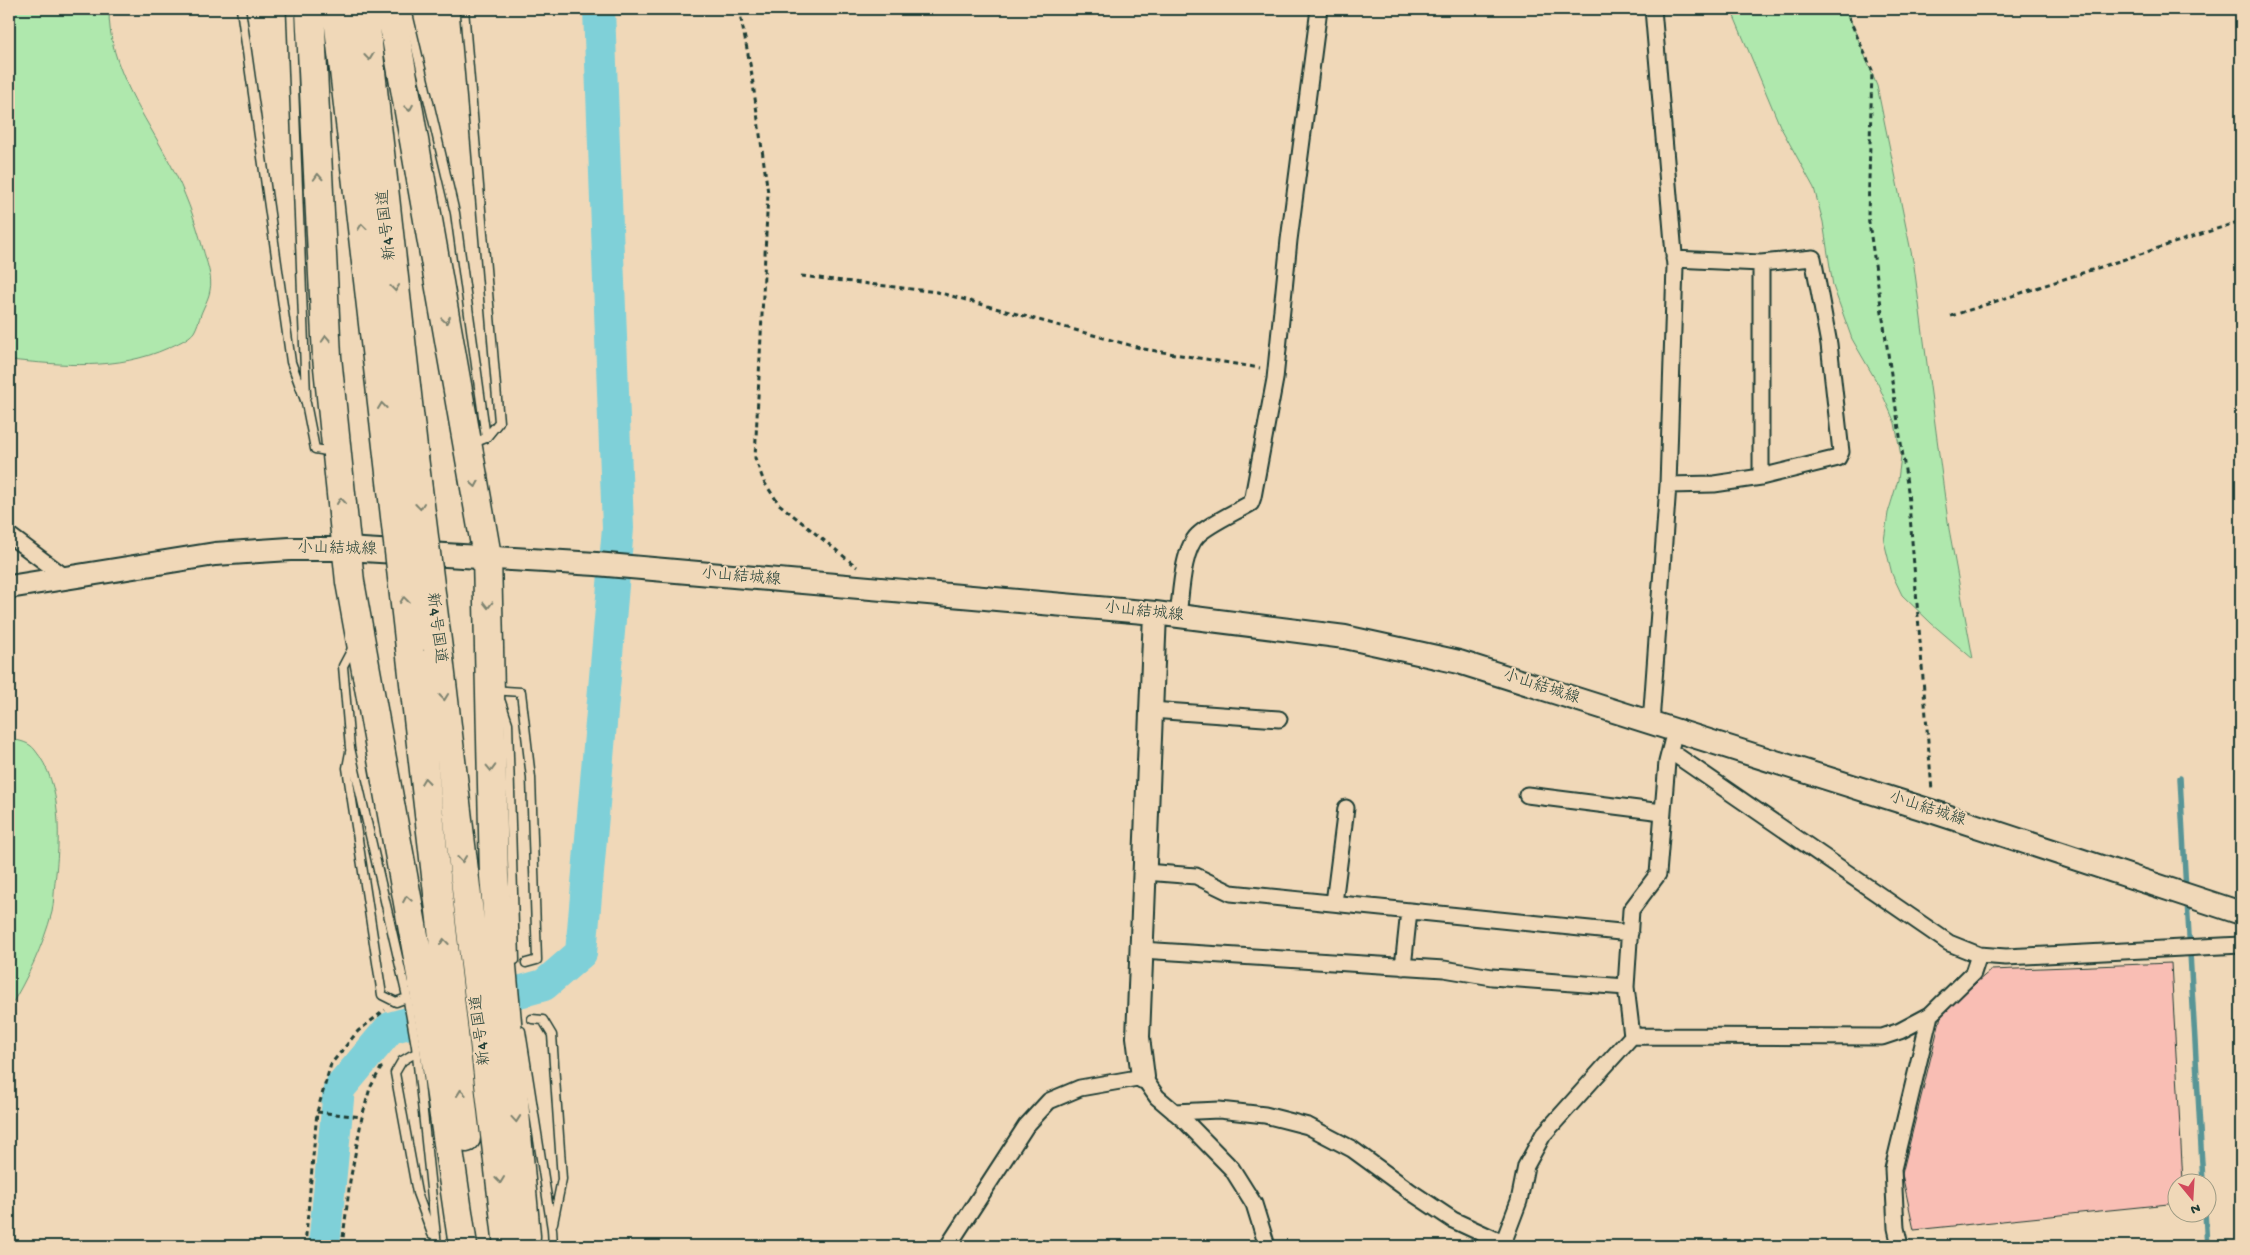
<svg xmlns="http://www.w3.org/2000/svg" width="2250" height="1255" viewBox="0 0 2250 1255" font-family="'Gochi Hand','Klee One',sans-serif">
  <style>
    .green { fill: #afe8ad; stroke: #679270 }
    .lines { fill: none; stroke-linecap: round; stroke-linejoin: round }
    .stream { stroke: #599596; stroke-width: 5.5 }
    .river { stroke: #7fd0d8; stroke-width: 32 }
    .building { fill: #f9beb4; stroke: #1f3d34 }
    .lane-casing { stroke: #1f3d34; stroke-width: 11 }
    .street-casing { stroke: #1f3d34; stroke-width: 19 }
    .secondary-casing { stroke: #1f3d34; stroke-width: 26 }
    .highway-casing { stroke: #1f3d34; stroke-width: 31 }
    .path { stroke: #1f3d34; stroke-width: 3; stroke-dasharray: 5 4; stroke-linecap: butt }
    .lane { stroke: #f0d8b8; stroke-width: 8 }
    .street { stroke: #f0d8b8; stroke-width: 15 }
    .secondary { stroke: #f0d8b8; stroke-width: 22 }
    .highway { stroke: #f0d8b8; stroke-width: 28 }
    .highway-bridge-casing { stroke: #1f3d34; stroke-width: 31; stroke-linecap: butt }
    .highway-bridge { stroke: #f0d8b8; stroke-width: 28 }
    .oneway { stroke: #7d836f }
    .labels { text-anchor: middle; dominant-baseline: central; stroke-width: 4; stroke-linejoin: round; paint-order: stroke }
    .street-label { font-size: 16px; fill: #1f3d34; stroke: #f0d8b8 }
  </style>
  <rect width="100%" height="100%" fill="#f0d8b8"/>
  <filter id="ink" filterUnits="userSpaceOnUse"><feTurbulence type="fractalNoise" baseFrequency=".02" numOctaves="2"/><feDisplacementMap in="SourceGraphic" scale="10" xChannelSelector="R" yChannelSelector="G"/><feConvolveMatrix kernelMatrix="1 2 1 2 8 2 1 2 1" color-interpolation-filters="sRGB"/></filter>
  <g filter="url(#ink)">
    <path class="green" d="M9 9H109C108 68 145 115 171 165 185 192 195 219 203 249 206 260 213 278 210 290 209 298 204 306 201 314 199 320 197 327 194 332 189 339 176 344 168 348 117 371 63 365 9 360Z
      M1731 9H1846L1877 86 1914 266 1949 529 1973 659 1931 623 1902 595 1892 574 1884 541 1888 513 1898 480 1901 456 1895 423 1878 384 1852 339 1833 286 1823 222 1814 188 1780 126Z
      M11 739C20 741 29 742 35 750 63 784 60 841 55 882 54 891 54 902 52 912 43 946 27 979 9 1009V740Z"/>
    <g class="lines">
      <path class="stream" d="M2180 778 2186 891
        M2187 900 2203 1182
        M2205 1212 2207 1246"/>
      <path class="river" d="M324 1246 339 1089 390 1028 544 985 581 953 618 528 599 9"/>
    </g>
    <path class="building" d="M2171 963 2183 1182H2178V1203L1914 1230 1902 1174 1942 1012 1991 970Z"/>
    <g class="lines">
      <defs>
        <path id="lane" d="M241 9 291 362 306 403 315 449 333 452
          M291 9 306 396
          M407 9 455 213 486 438 473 443
          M464 9 499 422 486 438
          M353 647 343 666 350 748 408 1001 416 1046 437 1246
          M493 690 521 692 531 778 537 960 526 963
          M501 702 508 723 515 960
          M350 752 347 768 382 995 396 1002 404 999
          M532 1019 543 1020 552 1035 562 1179 553 1223
          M521 1031 552 1229 553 1246
          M412 1055 402 1061 395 1073 417 1193 432 1234"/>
        <path id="street" d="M1761 477V263
          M1668 485 1714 484 1761 477 1838 458 1841 452 1829 344 1813 258 1761 263 1674 259
          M9 535 65 577
          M1178 616C1181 595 1182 550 1198 535 1209 524 1236 512 1251 503L1253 497 1275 379 1289 240 1319 9
          M1151 710 1279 719
          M1651 723 1668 485 1675 266 1653 9
          M1670 751 1949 943 1979 955 2006 957 2241 945
          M1527 795 1662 812
          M1145 872 1196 876 1231 893 1630 933
          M1334 903 1346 808
          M1141 950 1444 969 1492 977 1626 987
          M1403 967 1409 911
          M1632 1036 1626 987 1631 910 1658 874 1667 762 1672 742
          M1174 1112 1219 1110 1265 1115 1308 1126 1352 1149 1411 1192 1453 1220 1503 1243
          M948 1246 1026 1126 1049 1101 1080 1088 1143 1077 1157 1097 1184 1120 1232 1169 1254 1204 1267 1246
          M1502 1246 1519 1201 1526 1166 1543 1135 1632 1036 1882 1037 1900 1031 1930 1015 1973 973 1979 955
          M1900 1246 1896 1228 1893 1169 1930 1015"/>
        <path id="secondary" d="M9 587 215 554 290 549H346L596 564 1155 613 1345 637 1459 662 1934 812 2241 913
          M1143 1077 1138 1037 1155 613"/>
        <path id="highway" d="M310 9 327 357 350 582 433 1041 463 1246
          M337 9 388 455
          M364 9 414 457
          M391 9 487 556 494 876 526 1236 525 1246
          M410 648 466 1138
          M438 649 508 1246"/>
      </defs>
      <use href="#lane" class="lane-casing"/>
      <use href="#street" class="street-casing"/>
      <use href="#secondary" class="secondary-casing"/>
      <use href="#highway" class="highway-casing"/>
      <path class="path" d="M739 9 751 69 768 193 755 458 764 482 779 504 857 567
        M1845 9 1872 70 1868 216 1908 491 1932 791
        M801 276 937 292 1144 349 1260 368
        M1951 316 2241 221
        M317 1112 362 1117
        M305 1246 317 1112 331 1064 358 1031 385 1010
        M342 1246 350 1181 362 1117 370 1088 381 1068 385 1067"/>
      <use href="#lane" class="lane"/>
      <use href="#street" class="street"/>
      <use href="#secondary" class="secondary"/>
      <use href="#highway" class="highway"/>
      <defs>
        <path id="highway-bridge" d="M388 455 410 648
          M414 457 438 649"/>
      </defs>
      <use href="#highway-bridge" class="highway-bridge-casing"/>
      <use href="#highway-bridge" class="highway-bridge"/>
    </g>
    <defs><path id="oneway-chevron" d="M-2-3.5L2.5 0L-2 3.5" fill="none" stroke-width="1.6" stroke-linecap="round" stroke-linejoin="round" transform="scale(1.25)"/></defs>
    <g class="oneway">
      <use href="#oneway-chevron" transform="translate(369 57) rotate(84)"/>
      <use href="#oneway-chevron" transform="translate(409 108) rotate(80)"/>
      <use href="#oneway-chevron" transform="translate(318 177) rotate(-93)"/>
      <use href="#oneway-chevron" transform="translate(362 227) rotate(-97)"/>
      <use href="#oneway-chevron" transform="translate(395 288) rotate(84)"/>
      <use href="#oneway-chevron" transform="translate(446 320) rotate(80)"/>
      <use href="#oneway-chevron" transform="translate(326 339) rotate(-93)"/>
      <use href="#oneway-chevron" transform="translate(382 406) rotate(-97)"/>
      <use href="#oneway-chevron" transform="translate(475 484) rotate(80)"/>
      <use href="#oneway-chevron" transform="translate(341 501) rotate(-96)"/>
      <use href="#oneway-chevron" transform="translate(420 506) rotate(83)"/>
      <use href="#oneway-chevron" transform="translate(404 600) rotate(-97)"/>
      <use href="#oneway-chevron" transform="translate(488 605) rotate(89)"/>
      <use href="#oneway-chevron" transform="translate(444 697) rotate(84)"/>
      <use href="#oneway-chevron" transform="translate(491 768) rotate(88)"/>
      <use href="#oneway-chevron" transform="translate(425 781) rotate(-97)"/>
      <use href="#oneway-chevron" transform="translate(462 859) rotate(84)"/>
      <use href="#oneway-chevron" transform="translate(407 899) rotate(-100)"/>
      <use href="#oneway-chevron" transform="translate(444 942) rotate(-97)"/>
      <use href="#oneway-chevron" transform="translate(461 1093) rotate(-96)"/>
      <use href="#oneway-chevron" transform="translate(516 1119) rotate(85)"/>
      <use href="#oneway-chevron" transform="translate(500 1180) rotate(83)"/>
    </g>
  </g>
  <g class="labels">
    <g class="street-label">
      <text transform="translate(388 225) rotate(-96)">新4号国道</text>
      <text transform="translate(337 550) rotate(1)">小山結城線</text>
      <text transform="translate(741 578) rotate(5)">小山結城線</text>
      <text transform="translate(1144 613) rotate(6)">小山結城線</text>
      <text transform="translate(435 628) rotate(83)">新4号国道</text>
      <text transform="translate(1541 688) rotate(18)">小山結城線</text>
      <text transform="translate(1927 810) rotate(18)">小山結城線</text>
      <text transform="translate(482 1030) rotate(-97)">新4号国道</text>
    </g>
  </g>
  <rect width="2250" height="1255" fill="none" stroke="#f0d8b8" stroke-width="30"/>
  <rect x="15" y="15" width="2220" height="1225" fill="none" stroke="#1f3d34" stroke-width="2" filter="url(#ink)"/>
  <g transform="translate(2192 1198) rotate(162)"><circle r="24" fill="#f0d8b8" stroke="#9c9a83"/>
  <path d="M0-4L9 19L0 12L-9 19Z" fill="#d1495b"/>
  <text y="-8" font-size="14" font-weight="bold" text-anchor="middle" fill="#1f3d34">N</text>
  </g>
</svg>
